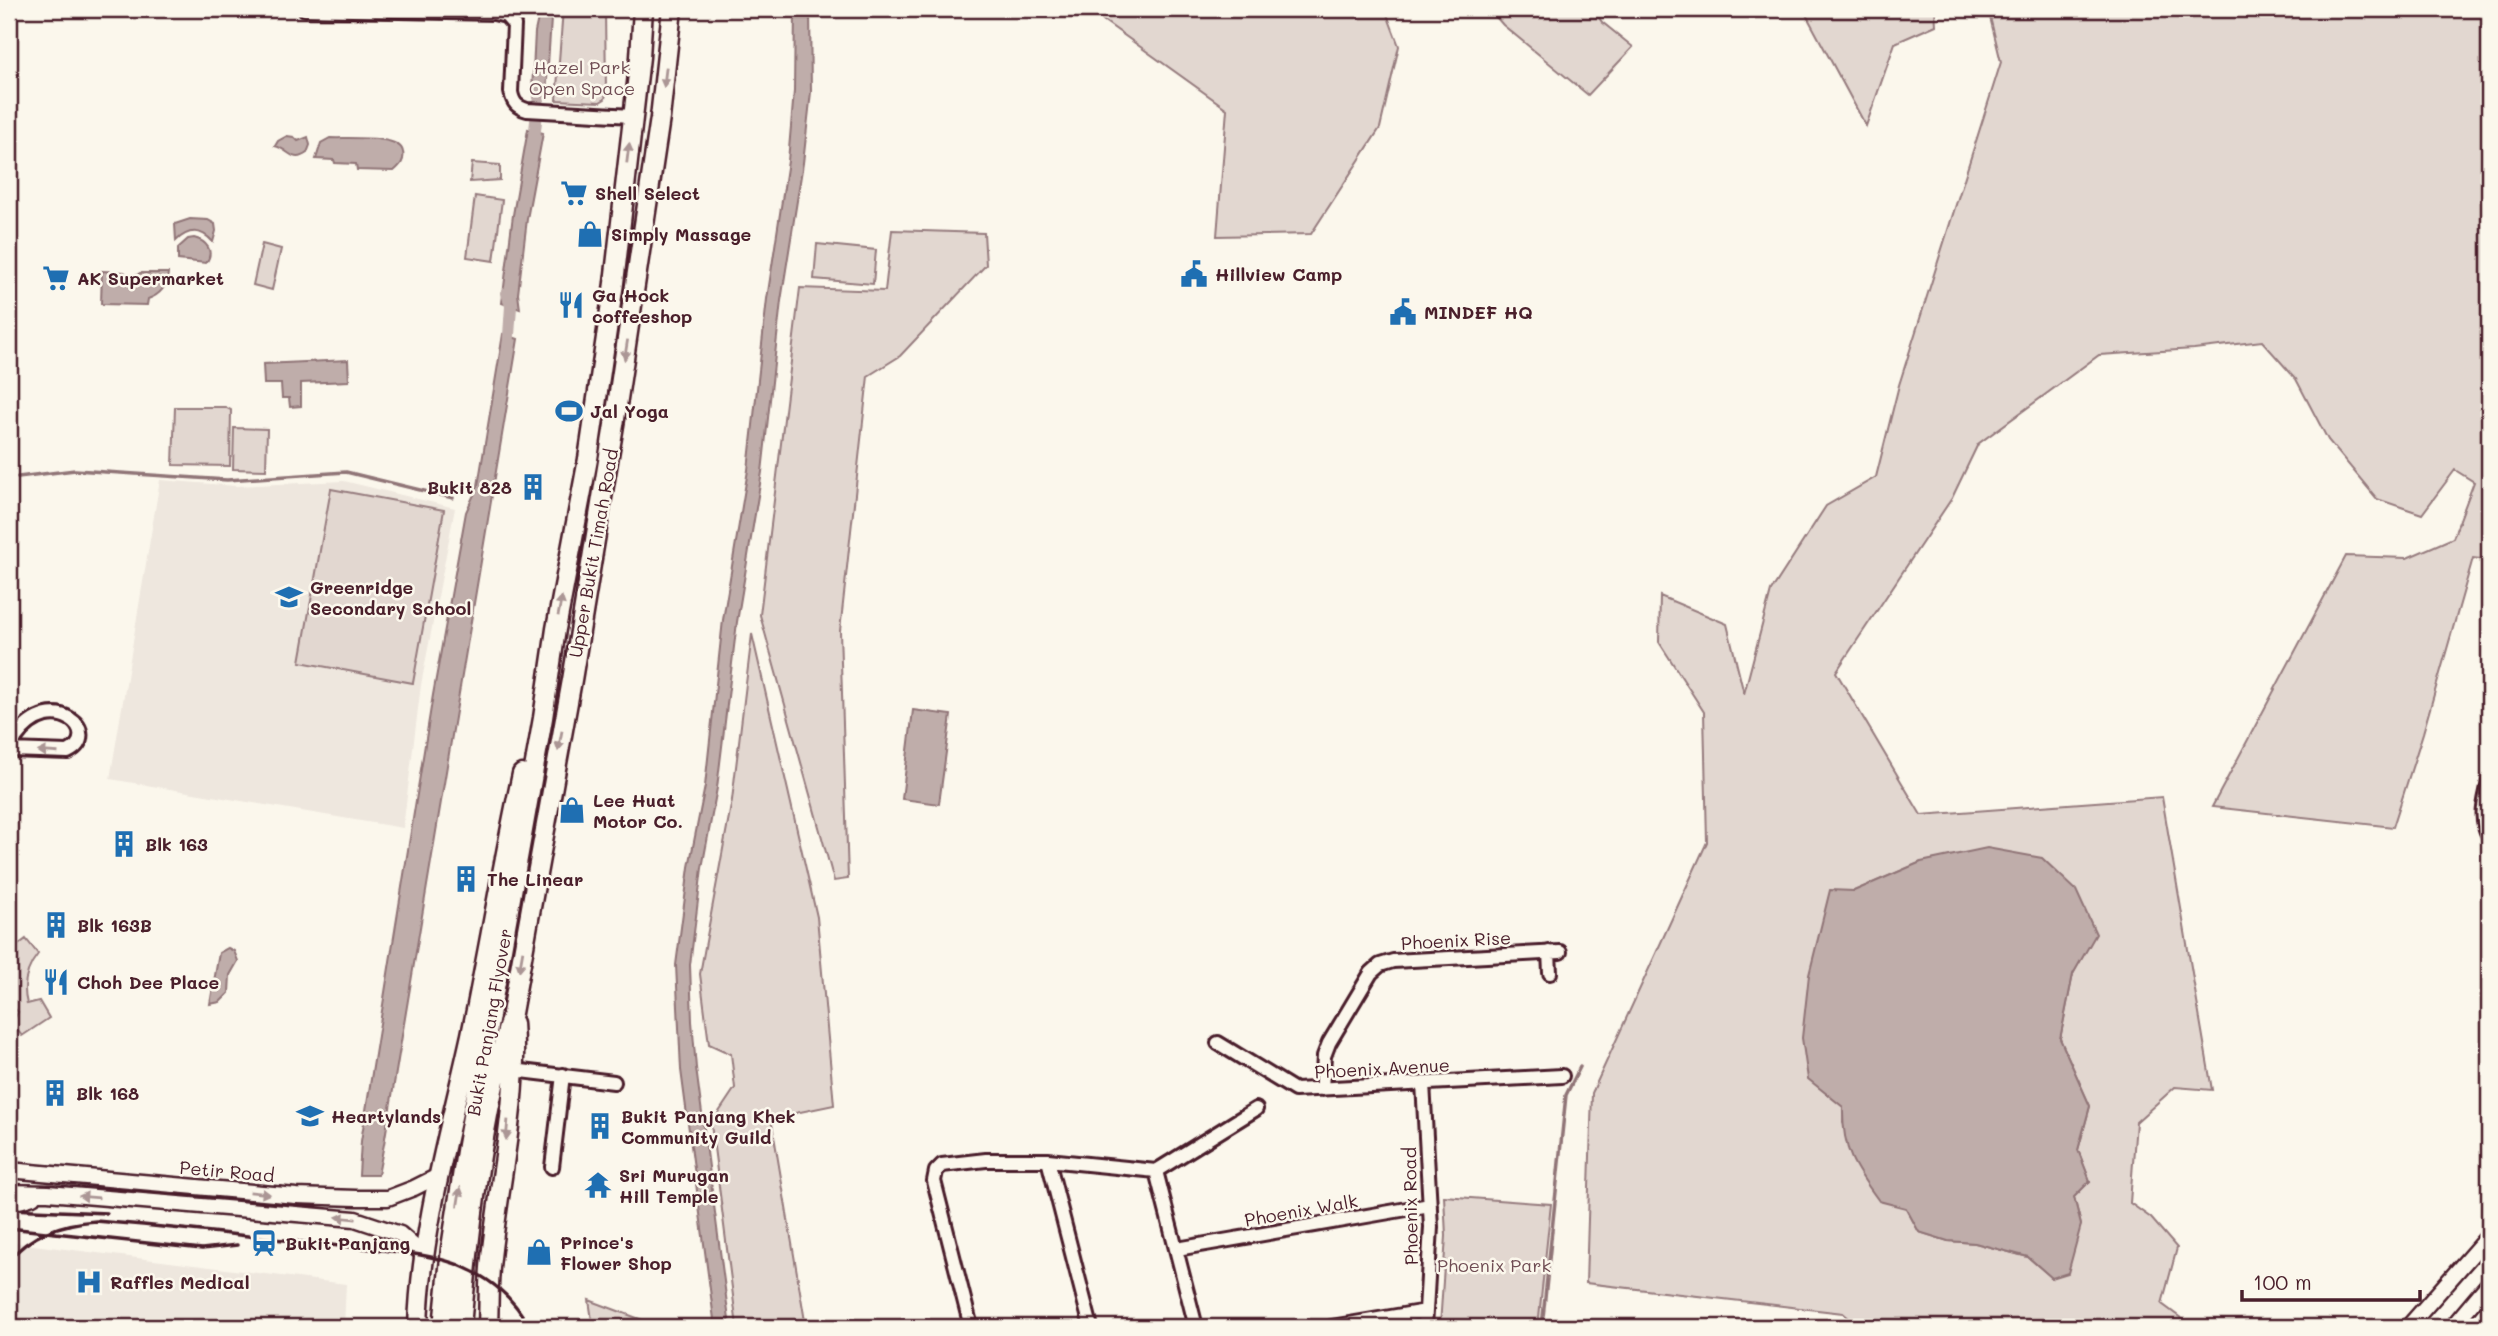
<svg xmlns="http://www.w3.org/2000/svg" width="2498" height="1336" viewBox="0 0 2498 1336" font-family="Mali,sans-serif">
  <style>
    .built { fill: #eee7de }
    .green { fill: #e2d7d0; stroke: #967b7e; stroke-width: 2; fill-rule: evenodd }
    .water { fill: #bfadaa; stroke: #907477; stroke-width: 2 }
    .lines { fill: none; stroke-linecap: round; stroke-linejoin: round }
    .stream { stroke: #907477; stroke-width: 3.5 }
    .canal { stroke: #bfadaa; stroke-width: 12 }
    .minor-casing { stroke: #4a1f2b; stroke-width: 18 }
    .major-casing { stroke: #4a1f2b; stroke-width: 19 }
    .highway-casing { stroke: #4a1f2b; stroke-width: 23 }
    .minor { stroke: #fbf7ec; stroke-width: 12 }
    .major { stroke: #fbf7ec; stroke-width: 14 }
    .highway { stroke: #fbf7ec; stroke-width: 18 }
    .rail { stroke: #4a1f2b; stroke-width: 3.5 }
    .oneway { fill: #ab9695 }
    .labels { text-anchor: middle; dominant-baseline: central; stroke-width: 5; stroke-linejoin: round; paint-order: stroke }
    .park-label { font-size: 18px; fill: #704d54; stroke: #fbf7ec }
    .poi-label { font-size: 18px; font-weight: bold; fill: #4a1f2b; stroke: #fbf7ec; text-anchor: start }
    .street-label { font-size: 18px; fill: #4a1f2b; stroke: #fbf7ec }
  </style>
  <rect width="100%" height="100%" fill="#fbf7ec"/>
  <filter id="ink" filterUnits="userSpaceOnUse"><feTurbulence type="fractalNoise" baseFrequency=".0143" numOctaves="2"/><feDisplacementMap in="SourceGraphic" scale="14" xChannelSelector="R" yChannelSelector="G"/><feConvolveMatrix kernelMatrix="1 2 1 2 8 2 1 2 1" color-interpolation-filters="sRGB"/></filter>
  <g filter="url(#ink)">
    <path class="built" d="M160 480 237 486 344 481 455 508 421 685 403 828 110 779Z
      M9 1242 346 1284 344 1327H9Z"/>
    <path class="green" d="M563 9H605L606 92 605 99 600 102 556 100Z
      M1037 9H1385L1399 46 1380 128 1311 234 1217 236 1227 109 1093 13Z
      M1489 9H1593L1602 22 1633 47 1588 95 1503 25Z
      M1803 9H1935L1936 25 1895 43 1866 126Z
      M1988 9H2489V560L2473 558 2423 733 2393 827 2212 807 2346 556 2407 558 2453 538 2474 482 2455 470 2422 514 2377 499 2328 440 2296 379 2262 341 2194 349 2099 355 1978 444 1952 498 1836 672 1921 815 2162 797 2212 1090 2175 1087 2136 1122 2130 1203 2151 1218 2177 1248 2162 1304 2193 1327H1859L1843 1313 1586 1283 1592 1093 1707 842 1704 712 1659 642 1660 596 1727 624 1744 694 1771 591 1826 506 1876 477 1899 385 2001 62ZM1921 862 2095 934 2073 974 2060 1039 2090 1106 2078 1150 2090 1181 2074 1197 2081 1225 2052 1278 2028 1257 1975 1243 1948 1241 1919 1232 1906 1208 1843 1123 1854 891Z
      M472 163 500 165V180L470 182Z
      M475 196 502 200 494 261 467 257Z
      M892 230 984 233 986 265 900 356 868 376 840 631 848 879 834 881 760 615 800 288 885 291Z
      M262 244 281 249 272 290 253 285Z
      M817 244 876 250 873 284 814 279Z
      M175 407H225L231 410 230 466 173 465Z
      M234 428 267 429 266 470 233 469Z
      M331 489 444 510 413 683 300 662Z
      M752 634 817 917 834 1105 771 1118 806 1327H737L711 1124 735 1088 731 1054 709 1044 700 974 732 800Z
      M26 939 38 954C26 969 22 985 27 1004L39 1001 49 1018 22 1036 12 1023 18 1012 9 1003V952Z
      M1444 1196 1551 1204 1538 1327 1440 1326 1446 1236Z
      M589 1300 661 1327H593Z"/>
    <path class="water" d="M540 9H556L551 19 546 95 532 91 535 32Z
      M795 9H810L811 92 803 163 781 301 762 472 737 622 717 788 702 868 690 965 692 1021 696 1068 730 1327H715L681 1070 676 965 689 867 705 786 723 620 748 470 767 299 788 161 794 91Z
      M528 129 543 133 527 219 518 294 520 309 502 303 513 215Z
      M287 136 294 137 298 141 308 137 310 145 307 153C292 164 289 149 275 146L278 141Z
      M330 138C345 139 400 134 403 152 405 161 400 166 394 171L357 170 356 164 335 163 334 160 316 159 321 143Z
      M190 219 208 220 215 224 216 231 213 242C201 228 188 229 176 241L175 224Z
      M194 238C206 241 215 251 206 263L178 260V248L188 239Z
      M102 271 124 272 132 278 140 273H168C167 287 160 295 148 299L147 305 101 304Z
      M503 334 518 339 384 1144 378 1175H359L361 1141 433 695 466 512 478 486Z
      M348 360 349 381 301 383V406L290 407 289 398H282L281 384H264L263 364Z
      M913 710 951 715 939 804 902 799Z
      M1987 848 2042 858 2076 890 2096 934 2073 974 2060 1039 2090 1106 2078 1150 2090 1181 2074 1197 2081 1225 2068 1273 2052 1278 2028 1257 1975 1243 1948 1241 1919 1232 1906 1208 1879 1201C1854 1167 1842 1150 1843 1107L1808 1079 1802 1038 1809 975 1830 890 1854 891 1921 862Z
      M228 948 234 951 238 961 230 975 229 993 220 1002 210 1004 219 953Z"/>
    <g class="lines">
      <path class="stream" d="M18 477 75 470 227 480 346 472 453 498
        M1542 1327 1566 1095 1580 1067"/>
      <path class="canal" d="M533 147 541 79
        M507 293 511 306 508 350"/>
      <defs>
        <path id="minor" d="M305 9 494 13 506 16 514 25 511 92C513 103 517 107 527 110L632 116
          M9 752C12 747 13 742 16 737 54 686 104 734 68 752L11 750
          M2489 782C2485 802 2479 817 2489 836
          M1549 952 1550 973
          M1218 1043 1295 1090 1562 1076
          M513 1070 614 1082
          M1423 1083 1431 1227 1425 1327
          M1322 1089 1324 1056 1329 1043 1371 973 1380 965 1393 961 1560 952
          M1048 1160 1091 1327
          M552 1167 563 1075
          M1156 1171 1196 1327
          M1177 1249 1430 1205
          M971 1327 934 1181 936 1171 942 1165 986 1160H1048L1156 1171 1256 1109
          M1331 1327 1426 1311"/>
        <path id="major" d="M9 1170 296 1196 356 1198H388L414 1188 438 1176
          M9 1192 48 1193 355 1219 400 1234 424 1255
          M9 1204 33 1197
          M2408 1327 2489 1235
          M2452 1327 2489 1283"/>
        <path id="highway" d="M418 1327C421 1228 450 1131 471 1035 489 948 503 861 522 774
          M443 1327 451 1248 467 1145 543 718 556 629 588 459 614 283 640 57 643 9
          M461 1327C470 1224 483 1112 512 1013L572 680 615 419 660 118 672 9
          M488 1327C489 1304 488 1281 491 1258 499 1182 519 1099 513 1023"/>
      </defs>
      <use href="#minor" class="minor-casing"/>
      <use href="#major" class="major-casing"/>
      <use href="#highway" class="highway-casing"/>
      <use href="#minor" class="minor"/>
      <use href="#major" class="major"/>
      <use href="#highway" class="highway"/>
      <path class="rail" d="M9 1209 107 1213
        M9 1228 202 1249 237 1245
        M9 1260C31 1234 63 1223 96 1221 175 1227 253 1237 331 1245 367 1249 431 1252 463 1267 491 1279 515 1299 529 1327"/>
    </g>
    <defs><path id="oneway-solid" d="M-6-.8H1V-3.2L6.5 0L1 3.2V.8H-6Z" transform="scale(1.75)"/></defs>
    <g class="oneway">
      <use href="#oneway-solid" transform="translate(665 77) rotate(97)"/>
      <use href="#oneway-solid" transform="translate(628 153) rotate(-83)"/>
      <use href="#oneway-solid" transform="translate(626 350) rotate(99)"/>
      <use href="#oneway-solid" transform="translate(560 606) rotate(-79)"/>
      <use href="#oneway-solid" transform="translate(560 741) rotate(101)"/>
      <use href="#oneway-solid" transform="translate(48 752) rotate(-176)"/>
      <use href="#oneway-solid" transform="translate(521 961) rotate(100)"/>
      <use href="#oneway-solid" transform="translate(507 1130) rotate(95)"/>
      <use href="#oneway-solid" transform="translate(260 1193) rotate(6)"/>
      <use href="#oneway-solid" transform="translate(89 1197) rotate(-175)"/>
      <use href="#oneway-solid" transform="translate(459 1197) rotate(-81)"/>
      <use href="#oneway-solid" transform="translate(346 1218) rotate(-174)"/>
    </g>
  </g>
  <defs>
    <symbol id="supermarket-bare" viewBox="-9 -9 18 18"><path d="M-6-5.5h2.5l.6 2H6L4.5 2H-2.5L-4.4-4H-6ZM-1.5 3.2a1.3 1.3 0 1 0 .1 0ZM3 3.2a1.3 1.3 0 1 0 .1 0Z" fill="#1f6fb2" stroke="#fbf7ec" stroke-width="2.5" paint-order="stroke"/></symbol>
    <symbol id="shop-bare" viewBox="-9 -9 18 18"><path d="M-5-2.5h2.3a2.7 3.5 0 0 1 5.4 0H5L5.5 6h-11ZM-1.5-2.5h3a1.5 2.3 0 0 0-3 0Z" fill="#1f6fb2" stroke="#fbf7ec" stroke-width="2.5" paint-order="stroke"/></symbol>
    <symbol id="civic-bare" viewBox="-9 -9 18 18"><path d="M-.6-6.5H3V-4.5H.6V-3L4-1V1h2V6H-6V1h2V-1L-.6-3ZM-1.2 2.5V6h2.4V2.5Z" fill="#1f6fb2" stroke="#fbf7ec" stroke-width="2.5" paint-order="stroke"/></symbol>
    <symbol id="restaurant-bare" viewBox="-9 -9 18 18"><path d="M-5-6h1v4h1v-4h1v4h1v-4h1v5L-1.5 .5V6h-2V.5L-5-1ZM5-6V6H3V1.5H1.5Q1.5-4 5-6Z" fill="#1f6fb2" stroke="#fbf7ec" stroke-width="2.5" paint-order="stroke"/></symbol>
    <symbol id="stadium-bare" viewBox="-9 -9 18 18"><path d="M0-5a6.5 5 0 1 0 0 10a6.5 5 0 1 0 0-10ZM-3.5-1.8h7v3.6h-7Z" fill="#1f6fb2" stroke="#fbf7ec" stroke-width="2.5" paint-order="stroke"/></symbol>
    <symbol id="building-bare" viewBox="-9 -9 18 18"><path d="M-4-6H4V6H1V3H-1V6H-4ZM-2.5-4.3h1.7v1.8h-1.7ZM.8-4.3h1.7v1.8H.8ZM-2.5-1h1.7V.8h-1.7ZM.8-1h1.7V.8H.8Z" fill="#1f6fb2" stroke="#fbf7ec" stroke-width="2.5" paint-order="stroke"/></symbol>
    <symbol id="school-bare" viewBox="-9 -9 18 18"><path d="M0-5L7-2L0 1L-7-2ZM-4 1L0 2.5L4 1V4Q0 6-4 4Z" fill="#1f6fb2" stroke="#fbf7ec" stroke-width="2.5" paint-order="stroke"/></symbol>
    <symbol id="temple-bare" viewBox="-9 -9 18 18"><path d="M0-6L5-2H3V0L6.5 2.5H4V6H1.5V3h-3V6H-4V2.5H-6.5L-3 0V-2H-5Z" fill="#1f6fb2" stroke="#fbf7ec" stroke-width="2.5" paint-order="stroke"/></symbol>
    <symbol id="station-bare" viewBox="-9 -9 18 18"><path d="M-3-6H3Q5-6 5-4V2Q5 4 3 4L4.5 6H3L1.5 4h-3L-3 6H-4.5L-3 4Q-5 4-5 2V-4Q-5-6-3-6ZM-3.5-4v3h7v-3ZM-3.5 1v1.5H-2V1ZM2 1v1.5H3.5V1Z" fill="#1f6fb2" stroke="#fbf7ec" stroke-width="2.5" paint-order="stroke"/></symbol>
    <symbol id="hospital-bare" viewBox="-9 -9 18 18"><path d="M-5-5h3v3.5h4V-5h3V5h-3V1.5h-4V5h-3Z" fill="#1f6fb2" stroke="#fbf7ec" stroke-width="2.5" paint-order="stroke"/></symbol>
  </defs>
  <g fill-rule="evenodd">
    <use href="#supermarket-bare" x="555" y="174" width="38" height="38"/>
    <use href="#shop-bare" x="571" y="215" width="38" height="38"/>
    <use href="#civic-bare" x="1175" y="255" width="38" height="38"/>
    <use href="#supermarket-bare" x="37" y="259" width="38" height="38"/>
    <use href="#restaurant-bare" x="552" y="286" width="38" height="38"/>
    <use href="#civic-bare" x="1384" y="293" width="38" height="38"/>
    <use href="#stadium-bare" x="550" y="392" width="38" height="38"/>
    <use href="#building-bare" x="514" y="468" width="38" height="38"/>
    <use href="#school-bare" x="270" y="578" width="38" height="38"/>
    <use href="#shop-bare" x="553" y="791" width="38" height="38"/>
    <use href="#building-bare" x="105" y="825" width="38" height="38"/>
    <use href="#building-bare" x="447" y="860" width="38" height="38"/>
    <use href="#building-bare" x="37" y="906" width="38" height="38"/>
    <use href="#restaurant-bare" x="37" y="963" width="38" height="38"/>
    <use href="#building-bare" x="36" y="1074" width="38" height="38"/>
    <use href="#school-bare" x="291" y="1097" width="38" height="38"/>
    <use href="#building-bare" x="581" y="1107" width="38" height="38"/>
    <use href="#temple-bare" x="579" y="1166" width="38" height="38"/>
    <use href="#station-bare" x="245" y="1224" width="38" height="38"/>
    <use href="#shop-bare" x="520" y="1233" width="38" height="38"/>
    <use href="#hospital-bare" x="70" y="1263" width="38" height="38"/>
  </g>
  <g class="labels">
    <g class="park-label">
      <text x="582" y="67">Hazel Park<tspan x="582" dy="21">Open Space</tspan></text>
      <text x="1494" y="1265">Phoenix Park</text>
    </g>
    <g class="poi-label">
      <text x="595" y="193">Shell Select</text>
      <text x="611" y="234">Simply Massage</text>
      <text x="1215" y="274">Hillview Camp</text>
      <text x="77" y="278">AK Supermarket</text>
      <text x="592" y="295">Ga Hock<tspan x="592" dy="21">coffeeshop</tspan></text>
      <text x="1424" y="312">MINDEF HQ</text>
      <text x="590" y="411">Jal Yoga</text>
      <text x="512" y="487" text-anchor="end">Bukit 828</text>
      <text x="310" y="587">Greenridge<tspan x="310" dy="21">Secondary School</tspan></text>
      <text x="593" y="800">Lee Huat<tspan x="593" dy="21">Motor Co.</tspan></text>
      <text x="145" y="844">Blk 163</text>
      <text x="487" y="879">The Linear</text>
      <text x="77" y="925">Blk 163B</text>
      <text x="77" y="982">Choh Dee Place</text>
      <text x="76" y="1093">Blk 168</text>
      <text x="331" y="1116">Heartylands</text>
      <text x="621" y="1116">Bukit Panjang Khek<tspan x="621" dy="21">Community Guild</tspan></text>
      <text x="619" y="1175">Sri Murugan<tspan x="619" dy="21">Hill Temple</tspan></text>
      <text x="560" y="1242">Prince's<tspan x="560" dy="21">Flower Shop</tspan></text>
      <text x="285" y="1243">Bukit Panjang</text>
      <text x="110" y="1282">Raffles Medical</text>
    </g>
    <g class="street-label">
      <text transform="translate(593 553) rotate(-80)">Upper Bukit Timah Road</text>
      <text transform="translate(1456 940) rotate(-3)">Phoenix Rise</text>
      <text transform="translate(489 1022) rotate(-80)">Bukit Panjang Flyover</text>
      <text transform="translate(1382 1068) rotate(-3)">Phoenix Avenue</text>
      <text transform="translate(227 1171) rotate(5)">Petir Road</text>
      <text transform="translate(1410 1206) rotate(-91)">Phoenix Road</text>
      <text transform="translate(1301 1210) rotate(-10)">Phoenix Walk</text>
    </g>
  </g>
  <rect width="2498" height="1336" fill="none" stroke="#fbf7ec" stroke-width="35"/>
  <rect x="18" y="18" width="2463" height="1301" fill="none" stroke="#4a1f2b" stroke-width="2.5" filter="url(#ink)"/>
  <path d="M2242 1290v10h178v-10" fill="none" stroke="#4a1f2b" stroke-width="3.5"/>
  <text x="2253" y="1290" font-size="21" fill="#4a1f2b" stroke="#fbf7ec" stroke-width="5" paint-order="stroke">100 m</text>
</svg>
